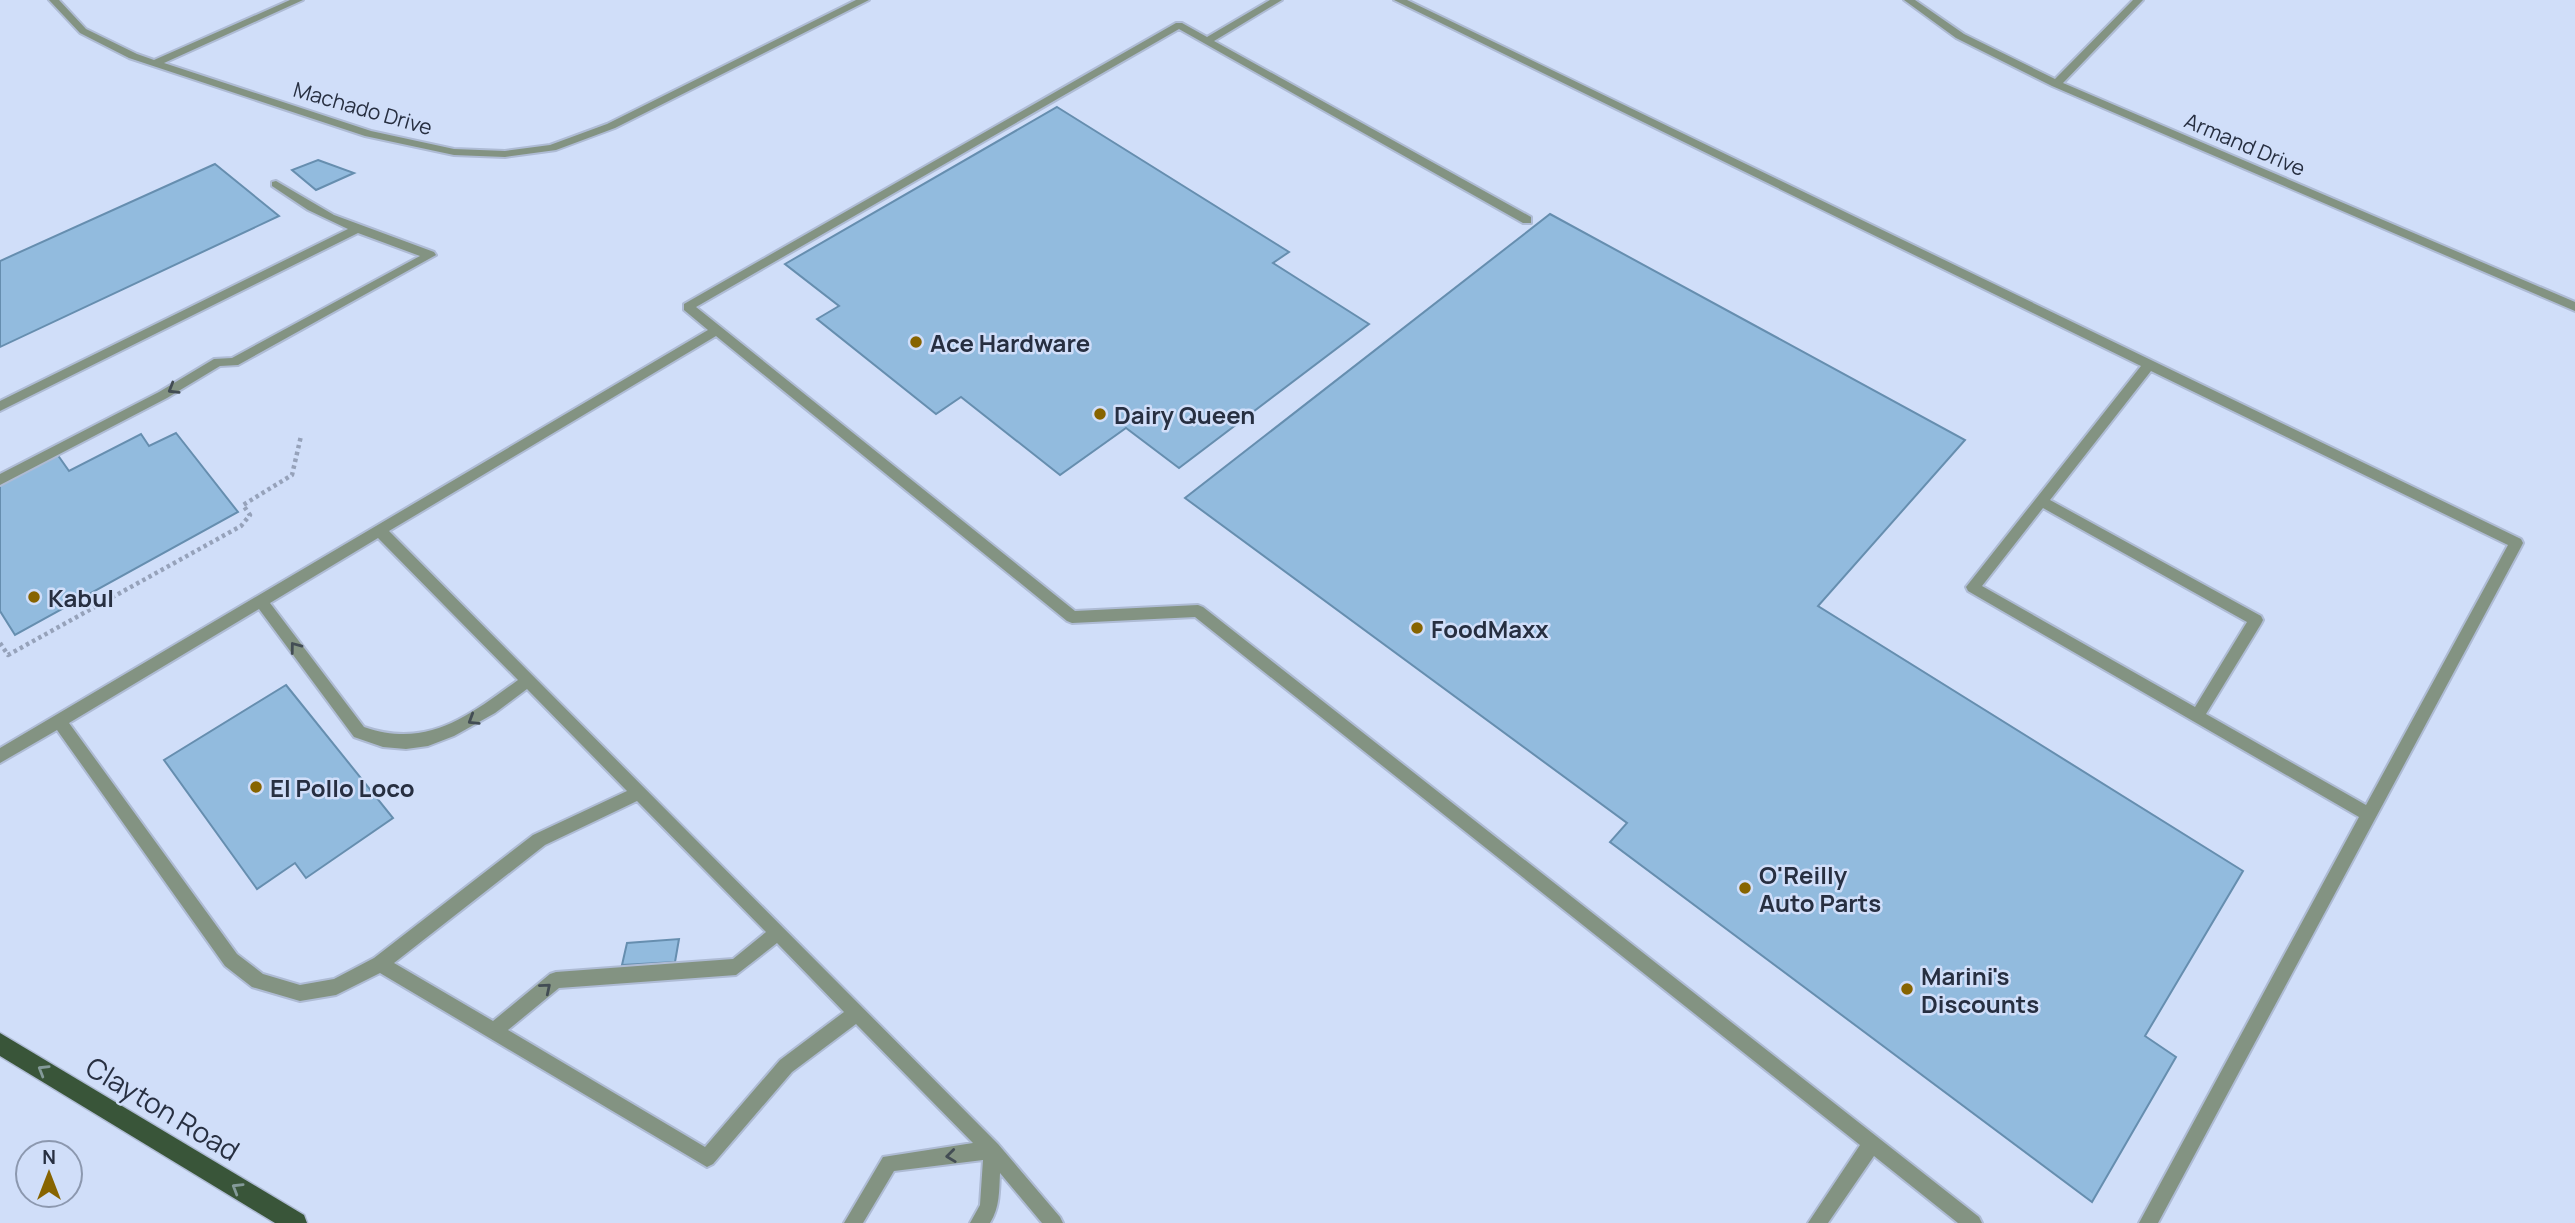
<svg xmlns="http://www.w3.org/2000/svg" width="2575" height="1223" viewBox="0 0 2575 1223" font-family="Manrope,sans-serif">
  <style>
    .building { fill: #92bbde; stroke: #668eaf; stroke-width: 2 }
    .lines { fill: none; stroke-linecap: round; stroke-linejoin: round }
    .service-casing { stroke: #aebbd4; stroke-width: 4 }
    .minor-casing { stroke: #aebbd4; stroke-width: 4 }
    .primary-casing { stroke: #aebbd4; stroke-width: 3 }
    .path { stroke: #96a2ba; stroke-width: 4.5; stroke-dasharray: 3.5 3.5; stroke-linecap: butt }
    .service { fill: #839382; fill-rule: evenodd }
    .minor { fill: #839382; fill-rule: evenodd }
    .primary { fill: #395539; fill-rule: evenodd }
    .oneway { stroke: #434d54 }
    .oneway2 { stroke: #849a99 }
    .poi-dot { fill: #876400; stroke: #d0def9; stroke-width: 2.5 }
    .labels { text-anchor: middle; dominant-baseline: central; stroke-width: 5; stroke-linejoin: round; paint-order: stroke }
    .far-street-label { font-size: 21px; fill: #272f41; stroke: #d0def9 }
    .poi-label { font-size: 24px; font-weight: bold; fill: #272f41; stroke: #d0def9; text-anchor: start }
    .near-street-label { font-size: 28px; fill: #272f41; stroke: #d0def9 }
  </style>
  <rect width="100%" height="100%" fill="#d0def9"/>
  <path class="building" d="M1057 107 1289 252 1273 263 1369 324 1179 468 1126 428 1060 475 961 397 936 414 817 319 839 306 785 264Z
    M318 160 354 173 316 190 292 170Z
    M215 164 279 216 0 347V261Z
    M1550 214 1965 440 1818 606 2243 871 2145 1036 2176 1057 2092 1202 1610 842 1627 823 1185 498Z
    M176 433 238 512 15 635 0 611V483L57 454 69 471 141 434 149 446Z
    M286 685 393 818 306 878 295 863 257 889 164 760Z
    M679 939 675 962 622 965 627 943Z"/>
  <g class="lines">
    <defs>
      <path id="service" d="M1270 0H1282L1214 41 1531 217V223H1523L1179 29 696 307 1075 611 1198 605 1203 607 1979 1217 1982 1223H1958L1874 1156 1828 1223H1808L1860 1145 1195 617 1072 623 1067 621 716 336 389 531 998 1144 1060 1217 1063 1223H1042L1000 1173C999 1191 1000 1207 990 1223H970L980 1205 983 1160 894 1171 863 1223H844L883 1157 973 1143 856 1024 792 1072 713 1164 707 1167 380 973 336 995 300 1001 252 987 225 966 57 730 0 763V748L708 330 684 310V304L1176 23H1182L1207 37ZM378 538 518 680C468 716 428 749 364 727L270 603ZM259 609 354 737 383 747 406 749 428 746 454 736 495 713 527 689 627 791 533 835 374 958 334 979 300 985 263 974 237 954 69 723ZM637 801 766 932 733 959 556 972 550 974 493 1021 394 963 545 845ZM777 943 844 1012 780 1060 705 1147 508 1030 559 988 736 975Z
        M1394 0H1407L2521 539 2523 543 2521 547 2158 1223H2139L2359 817 1968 591 1966 587 2141 366ZM2151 371 2508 545 2366 805 2206 714 2261 624 2263 620 2261 616 2050 500ZM2043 508 2247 622 2195 707 1982 586Z
        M276 181 334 215 434 252 436 255 238 365 220 366 167 398 0 485V474L159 392 214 359 232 358 420 256 358 233 0 411V401L348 229 308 210 272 186V182Z"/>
      <path id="minor" d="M49 0H59L86 29 137 54 154 60 290 0H303L164 63 371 131 454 149 505 151 550 145 607 124 856 0H869L615 128 556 150 505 157 454 155 365 136 129 58 80 33Z
        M1904 0H1915L1964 34 2055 79 2133 0H2143L2063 83 2575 302V311L2052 86 1956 38Z"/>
      <path id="primary" d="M0 1033 304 1215 307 1223H275L0 1056Z"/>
    </defs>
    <use href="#service" class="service-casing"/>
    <use href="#minor" class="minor-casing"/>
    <use href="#primary" class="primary-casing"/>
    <path class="path" d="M0 643 8 655 241 526 250 515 243 505 292 475 301 436"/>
    <use href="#service" class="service"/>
    <use href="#minor" class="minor"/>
    <use href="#primary" class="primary"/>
  </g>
  <defs><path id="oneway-chevron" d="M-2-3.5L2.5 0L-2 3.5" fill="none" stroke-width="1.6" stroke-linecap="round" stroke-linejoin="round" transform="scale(1.75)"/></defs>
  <g class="oneway">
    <use href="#oneway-chevron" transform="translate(173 389) rotate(149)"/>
    <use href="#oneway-chevron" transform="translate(295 647) rotate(-127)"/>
    <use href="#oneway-chevron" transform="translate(473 720) rotate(148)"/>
    <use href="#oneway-chevron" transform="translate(546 988) rotate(-40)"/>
    <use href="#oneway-chevron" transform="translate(951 1156) rotate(173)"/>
  </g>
  <g class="oneway2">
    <use href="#oneway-chevron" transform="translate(43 1070) rotate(-149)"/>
    <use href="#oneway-chevron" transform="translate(237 1188) rotate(-149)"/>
  </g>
  <g class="poi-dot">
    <circle cx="916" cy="342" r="7"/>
    <circle cx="1100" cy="414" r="7"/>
    <circle cx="34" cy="597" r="7"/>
    <circle cx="1417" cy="628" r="7"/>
    <circle cx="256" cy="787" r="7"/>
    <circle cx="1745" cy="888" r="7"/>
    <circle cx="1907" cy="989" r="7"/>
  </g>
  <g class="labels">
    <g class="far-street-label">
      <text transform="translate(363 108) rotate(16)">Machado Drive</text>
      <text transform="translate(2245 144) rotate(23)">Armand Drive</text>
    </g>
    <g class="poi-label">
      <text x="930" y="342">Ace Hardware</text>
      <text x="1114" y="414">Dairy Queen</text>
      <text x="48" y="597">Kabul</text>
      <text x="1431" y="628">FoodMaxx</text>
      <text x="270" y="787">El Pollo Loco</text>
      <text x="1759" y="874">O'Reilly<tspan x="1759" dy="28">Auto Parts</tspan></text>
      <text x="1921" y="975">Marini's<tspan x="1921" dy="28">Discounts</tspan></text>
    </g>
    <g class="near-street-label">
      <text transform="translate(163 1108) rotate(31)">Clayton Road</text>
    </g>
  </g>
  <g transform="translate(49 1174)"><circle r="33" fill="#d0def9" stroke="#8c98af" stroke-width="2"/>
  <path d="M0-5L12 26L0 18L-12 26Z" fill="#876400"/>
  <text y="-10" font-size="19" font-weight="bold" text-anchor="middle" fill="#272f41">N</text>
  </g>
</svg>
